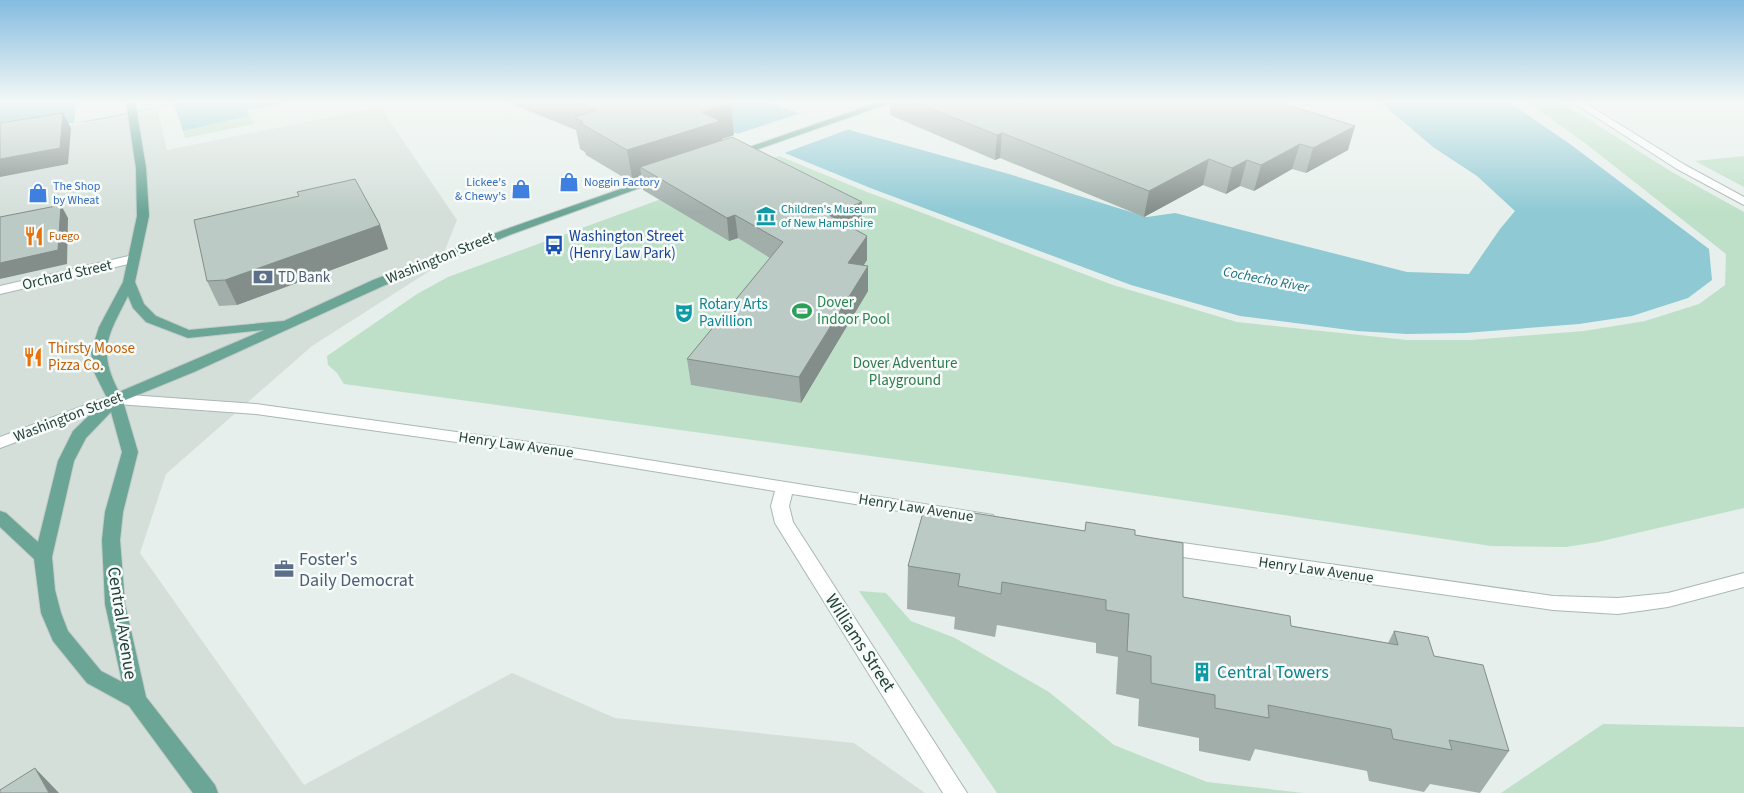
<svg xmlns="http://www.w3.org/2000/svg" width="1744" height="793" viewBox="0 0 1744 793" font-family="'Source Sans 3',sans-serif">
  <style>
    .built { fill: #d4dfda }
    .green { fill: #bfe0c8 }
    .water { fill: #8ec9d4 }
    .pier { fill: #e6efeb }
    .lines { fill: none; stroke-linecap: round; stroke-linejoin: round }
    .minor-casing { stroke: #a8b8b2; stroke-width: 2 }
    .major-casing { stroke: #c2cac8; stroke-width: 2 }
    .minor { fill: #fff; fill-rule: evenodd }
    .major { fill: #6aa596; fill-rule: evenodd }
    .wall { fill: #a1aea9 }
    .shaded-wall { fill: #838d89 }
    .building { fill: #bbcac4; stroke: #838d89 }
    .labels { text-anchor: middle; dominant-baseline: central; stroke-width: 5; stroke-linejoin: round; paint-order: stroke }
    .far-shop-label { font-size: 12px; fill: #366cbe; stroke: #f7fbf9; text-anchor: start }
    .far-culture-label { font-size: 12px; fill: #0d838f; stroke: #f7fbf9; text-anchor: start }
    .far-food-label { font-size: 12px; fill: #c56008; stroke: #f7fbf9; text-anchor: start }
    .far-water-label { font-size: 14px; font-style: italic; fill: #1c6f80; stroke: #f7fbf9 }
    .transit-label { font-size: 15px; fill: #164399; stroke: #f7fbf9; text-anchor: start }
    .street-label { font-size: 15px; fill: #24423a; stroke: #f7fbf9 }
    .service-label { font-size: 15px; fill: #4e5e75; stroke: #f7fbf9; text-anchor: start }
    .leisure-label { font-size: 15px; fill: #27864d; stroke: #f7fbf9; text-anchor: start }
    .culture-label { font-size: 15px; fill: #0d838f; stroke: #f7fbf9; text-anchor: start }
    .food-label { font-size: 15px; fill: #c56008; stroke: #f7fbf9; text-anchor: start }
    .park-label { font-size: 15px; fill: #2d7a4b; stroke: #f7fbf9 }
    .near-service-label { font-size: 18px; fill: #4e5e75; stroke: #f7fbf9; text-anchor: start }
    .near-street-label { font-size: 18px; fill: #24423a; stroke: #f7fbf9 }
    .near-culture-label { font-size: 18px; fill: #0d838f; stroke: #f7fbf9; text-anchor: start }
  </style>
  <rect width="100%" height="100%" fill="#e6efeb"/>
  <path class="built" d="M380 107 457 220 439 265 312 346 166 474 140 553 304 785 512 673 615 718 854 743 925 793H0V138L158 111 167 150Z"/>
  <path class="green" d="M1526 101H1559L1672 172 1744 212V508L1598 542 1566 547 1491 546 1061 482 344 384 337 373 328 365 327 356 417 294 448 277 779 156 867 192 1113 285 1237 322 1407 340H1470L1584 331 1645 321 1699 304 1725 285 1726 254 1585 143Z
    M249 116 254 124 185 138 183 131Z
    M1744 156V187L1695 161Z
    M859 591 886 593 911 621 955 638 1049 692 1114 745 1207 782 1304 793H997Z
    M1603 724 1744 727V793H1501Z"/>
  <path class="water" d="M8 101H293L247 110 249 116 183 131 174 104C141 111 106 121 72 123 48 124 24 118 0 122V102Z
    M643 101H763L853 131 1009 174 1147 217 1175 213 1407 272 1469 274 1500 229 1515 211 1477 176 1433 147 1379 101H1507L1570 144 1709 249 1712 280 1688 298 1632 316 1579 324 1465 333 1407 334 1357 331 1240 316 1131 285 873 189 733 132Z"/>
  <path class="pier" d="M76 101H173L175 104 74 123Z
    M804 112 852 128 779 155 734 135Z"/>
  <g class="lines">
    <defs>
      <path id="minor" d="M1571 101H1582L1685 165 1744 197V205L1677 169Z
        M133 255 139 259 137 262 0 294V286Z
        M115 394 256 404 579 449 993 515 996 519 993 523 987 525 792 494 789 506 793 522 967 793H943L775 523 771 506 775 491 579 459 256 414 117 404 0 448V437Z
        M1162 540 1553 596 1618 598 1668 593 1744 573V587L1668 607 1618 614 1553 610 1162 554 1156 552 1153 547 1156 542Z"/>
      <path id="major" d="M126 101H135L146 168 149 216 135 282 144 304 156 316 189 330 284 321 373 280 504 230 658 176 662 175 667 178 512 234 383 286 194 372 123 401 138 452 123 512 120 540 125 604 146 697 215 785 218 793H193L129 706 87 683 53 641 41 613 34 559 0 527V511L6 513 38 542 58 461 73 431 107 398 94 372 91 352 99 327 123 282 137 216 136 168ZM128 296 133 308 146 322 188 338 264 330 119 392C97 350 108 336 128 296ZM111 412 122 452 105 512 102 540 105 604 122 682 101 671 68 631 61 613 55 590 52 557 74 461 86 438Z
        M883 101H896L738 156 729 154Z"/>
    </defs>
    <use href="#minor" class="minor-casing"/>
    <use href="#major" class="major-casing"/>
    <use href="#minor" class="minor"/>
    <use href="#major" class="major"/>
  </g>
  <path class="wall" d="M504 101H723L734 135 722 139V140L862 225 854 229 867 260 863 265 868 291 801 403 691 385 687 359 770 258 738 238 729 241 643 190 642 180 633 183 586 155 585 152 580 149 576 130Z
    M890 101H1275L1348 150 1306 173 1292 169 1254 191 1240 186 1226 194 1203 185 1144 217 1000 158 995 160 890 115Z
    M380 225 388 249 237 305 219 306 207 281Z
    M967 516 1085 531 1135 535 1183 597 1291 626 1388 643 1394 631 1434 656 1509 751 1480 793 1430 784 1424 792 1369 781 1367 771 1255 749 1250 761 1199 751V738L1138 726 1139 699 1116 694 1118 657 1096 653V643L997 625 995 637 954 629 955 617 907 609 908 566Z"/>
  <path class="shaded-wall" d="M731 103 734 135 722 139 723 153 640 167 642 180 633 183 627 150 702 112Z
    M63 113 71 128 68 164 0 177V159Z
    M1355 126 1348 150 1306 173 1313 148Z
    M1002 133 1000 158 995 160 997 135Z
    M1300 144 1292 169 1254 191 1261 165Z
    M1209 159 1203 185 1144 217 1149 191Z
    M1247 160 1240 186 1226 194 1232 168Z
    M862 202V225L830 239 829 215Z
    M61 205 68 218 67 264 0 279V263Z
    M735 215 738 238 729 241 727 218Z
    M380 225 388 249 237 305 225 280Z
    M867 236V260L849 288 848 263Z
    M868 266V291L801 403 799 377Z
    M35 768 59 793H49Z"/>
  <path class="building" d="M575 101H723L731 103 702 112 720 121 627 150 580 123 583 122 574 117 598 110Z
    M912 101H1275L1355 126 1313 148 1300 144 1261 165 1247 160 1232 168 1209 159 1149 191 1002 133 997 135Z
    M63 113 60 148 0 159V123Z
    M732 137 862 202 829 215 867 236 848 263 868 266 799 377 687 359 783 242 735 215 727 218 640 167Z
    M355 179 380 225 225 280 207 281 194 220 299 196 297 192Z
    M61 205 58 250 0 263V217Z
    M924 509 967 516 968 512 1085 531 1086 522 1135 530V535L1183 543V597L1290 616 1291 626 1398 645 1394 631 1428 637 1434 656 1483 665 1509 751 1449 740 1452 750 1393 739 1391 729 1268 705 1269 718 1215 708V695L1151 683V656L1127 651 1129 614 1106 610V600L1002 582 1001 594 958 586 960 574 908 566Z
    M35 768 49 793H0V790Z"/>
  <linearGradient id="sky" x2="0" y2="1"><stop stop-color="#84bce0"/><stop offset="0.48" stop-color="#f4f8f6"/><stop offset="1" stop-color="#f4f8f6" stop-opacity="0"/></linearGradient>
  <rect width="1744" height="212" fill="url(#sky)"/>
  <defs>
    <symbol id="shop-bare" viewBox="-9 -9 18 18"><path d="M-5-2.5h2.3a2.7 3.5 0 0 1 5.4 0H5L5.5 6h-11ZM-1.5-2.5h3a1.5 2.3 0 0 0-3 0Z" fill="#3f7fe0" stroke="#f7fbf9" stroke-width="2.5" paint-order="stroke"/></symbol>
    <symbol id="museum-bare" viewBox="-9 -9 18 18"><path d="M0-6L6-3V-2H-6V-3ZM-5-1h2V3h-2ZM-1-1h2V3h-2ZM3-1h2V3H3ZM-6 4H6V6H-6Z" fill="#0f9aa8" stroke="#f7fbf9" stroke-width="2.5" paint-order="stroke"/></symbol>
    <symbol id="restaurant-bare" viewBox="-9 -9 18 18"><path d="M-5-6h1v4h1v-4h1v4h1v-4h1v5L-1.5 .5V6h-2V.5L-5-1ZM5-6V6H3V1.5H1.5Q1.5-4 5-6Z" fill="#e8710a" stroke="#f7fbf9" stroke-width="2.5" paint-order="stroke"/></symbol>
    <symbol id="bus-bare" viewBox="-9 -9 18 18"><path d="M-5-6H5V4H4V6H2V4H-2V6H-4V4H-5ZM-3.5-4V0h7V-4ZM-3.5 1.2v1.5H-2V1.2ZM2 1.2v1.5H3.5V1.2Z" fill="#1a4fb4" stroke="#f7fbf9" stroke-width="2.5" paint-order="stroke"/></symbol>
    <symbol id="bank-bare" viewBox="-9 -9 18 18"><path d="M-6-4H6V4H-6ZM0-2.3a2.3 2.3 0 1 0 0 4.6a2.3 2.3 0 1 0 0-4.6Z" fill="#5c6f8a" stroke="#f7fbf9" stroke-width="2.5" paint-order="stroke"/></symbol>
    <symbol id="stadium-bare" viewBox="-9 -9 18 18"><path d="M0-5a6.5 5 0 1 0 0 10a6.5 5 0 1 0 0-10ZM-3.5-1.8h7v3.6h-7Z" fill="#2e9e5b" stroke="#f7fbf9" stroke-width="2.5" paint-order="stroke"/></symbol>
    <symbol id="theatre-bare" viewBox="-9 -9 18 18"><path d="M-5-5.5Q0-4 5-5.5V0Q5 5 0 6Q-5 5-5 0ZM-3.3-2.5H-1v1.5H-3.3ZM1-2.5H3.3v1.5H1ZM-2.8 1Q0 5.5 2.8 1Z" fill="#0f9aa8" stroke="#f7fbf9" stroke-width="2.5" paint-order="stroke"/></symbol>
    <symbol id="office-bare" viewBox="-9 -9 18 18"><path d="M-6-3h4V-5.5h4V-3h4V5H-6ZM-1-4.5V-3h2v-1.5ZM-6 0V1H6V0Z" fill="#5c6f8a" stroke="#f7fbf9" stroke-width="2.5" paint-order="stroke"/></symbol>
    <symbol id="building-bare" viewBox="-9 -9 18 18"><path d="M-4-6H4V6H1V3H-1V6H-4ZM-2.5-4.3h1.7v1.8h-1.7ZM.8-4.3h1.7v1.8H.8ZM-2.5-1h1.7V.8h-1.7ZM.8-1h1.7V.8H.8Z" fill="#0f9aa8" stroke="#f7fbf9" stroke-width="2.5" paint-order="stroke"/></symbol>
  </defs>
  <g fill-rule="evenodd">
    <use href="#shop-bare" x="555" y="168" width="28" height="28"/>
    <use href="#shop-bare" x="507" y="175" width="28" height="28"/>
    <use href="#shop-bare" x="24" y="179" width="28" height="28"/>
    <use href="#museum-bare" x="752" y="202" width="28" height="28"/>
    <use href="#restaurant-bare" x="20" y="222" width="28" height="28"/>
    <use href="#bus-bare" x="540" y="231" width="28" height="28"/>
    <use href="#bank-bare" x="249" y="263" width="28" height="28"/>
    <use href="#stadium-bare" x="788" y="297" width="28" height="28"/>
    <use href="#theatre-bare" x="670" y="299" width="28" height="28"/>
    <use href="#restaurant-bare" x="19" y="343" width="28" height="28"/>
    <use href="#office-bare" x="270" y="555" width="28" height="28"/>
    <use href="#building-bare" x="1188" y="658" width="28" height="28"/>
  </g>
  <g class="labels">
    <g class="far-shop-label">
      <text x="506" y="182" text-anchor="end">Lickee's<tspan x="506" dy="14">&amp; Chewy's</tspan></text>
      <text x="584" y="182">Noggin Factory</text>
      <text x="53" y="186">The Shop<tspan x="53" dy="14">by Wheat</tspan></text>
    </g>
    <g class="far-culture-label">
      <text x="781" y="209">Children's Museum<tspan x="781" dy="14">of New Hampshire</tspan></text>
    </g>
    <g class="far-food-label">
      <text x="49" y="236">Fuego</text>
    </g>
    <g class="far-water-label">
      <text transform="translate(1266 280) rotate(11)">Cochecho River</text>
    </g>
    <g class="transit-label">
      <text x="569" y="236">Washington Street<tspan x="569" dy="17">(Henry Law Park)</tspan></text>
    </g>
    <g class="street-label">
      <text transform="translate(440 258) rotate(-22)">Washington Street</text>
      <text transform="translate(67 275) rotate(-13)">Orchard Street</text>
      <text transform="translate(68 417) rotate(-21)">Washington Street</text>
      <text transform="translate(516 445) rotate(8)">Henry Law Avenue</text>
      <text transform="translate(916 508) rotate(9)">Henry Law Avenue</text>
      <text transform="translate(1316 570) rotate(8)">Henry Law Avenue</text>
    </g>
    <g class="service-label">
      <text x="278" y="277">TD Bank</text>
    </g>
    <g class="leisure-label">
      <text x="817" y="302">Dover<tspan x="817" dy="17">Indoor Pool</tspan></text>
    </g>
    <g class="culture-label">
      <text x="699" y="304">Rotary Arts<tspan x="699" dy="17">Pavillion</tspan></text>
    </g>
    <g class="food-label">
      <text x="48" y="348">Thirsty Moose<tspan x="48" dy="17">Pizza Co.</tspan></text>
    </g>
    <g class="park-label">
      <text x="905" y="363">Dover Adventure<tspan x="905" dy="17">Playground</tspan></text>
    </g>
    <g class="near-service-label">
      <text x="299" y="559">Foster's<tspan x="299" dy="21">Daily Democrat</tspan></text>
    </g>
    <g class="near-street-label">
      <text transform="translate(122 623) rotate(81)">Central Avenue</text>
      <text transform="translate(860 643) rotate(57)">Williams Street</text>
    </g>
    <g class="near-culture-label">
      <text x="1217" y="672">Central Towers</text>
    </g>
  </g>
</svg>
